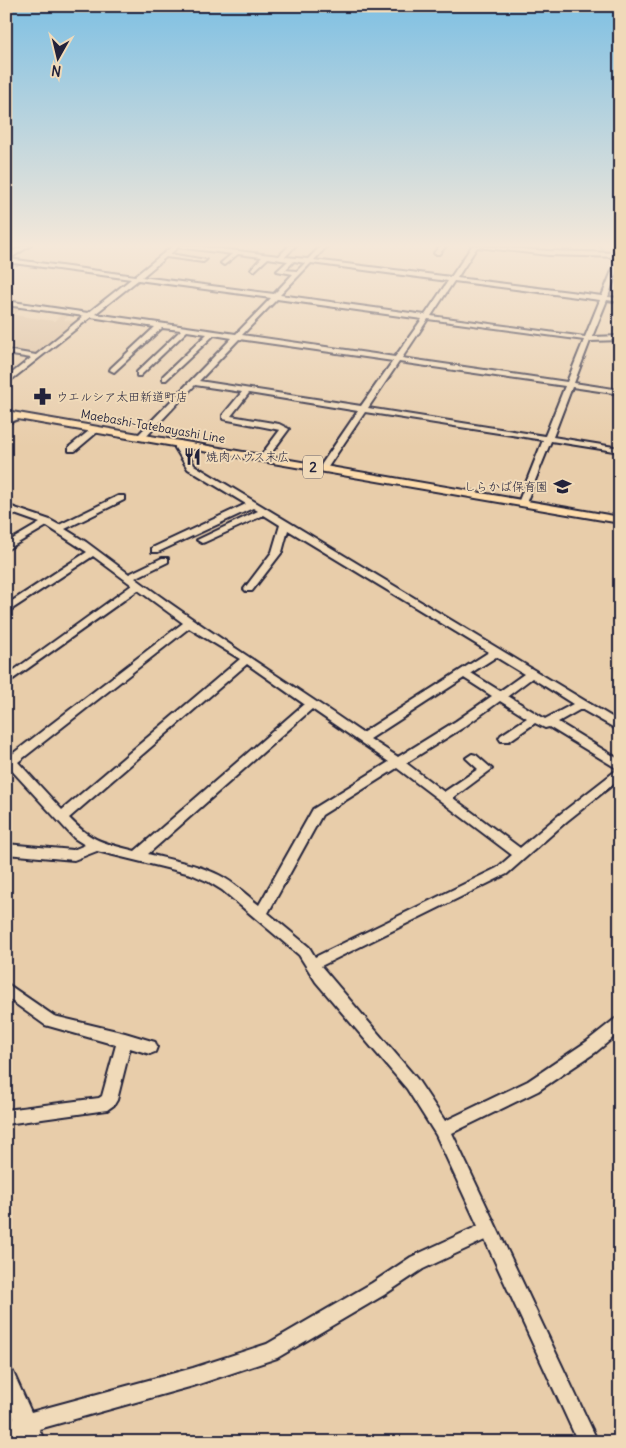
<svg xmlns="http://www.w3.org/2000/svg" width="626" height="1448" viewBox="0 0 626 1448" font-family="Delius,'Klee One',sans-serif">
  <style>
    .built { fill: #dbbe9c }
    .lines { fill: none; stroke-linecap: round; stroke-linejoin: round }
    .stream { stroke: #5c8c9b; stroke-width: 2 }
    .minor-casing { stroke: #22223b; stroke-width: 4 }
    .major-casing { stroke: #22223b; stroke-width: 4 }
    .minor { fill: #f0dab9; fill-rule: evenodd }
    .major { fill: #fddcac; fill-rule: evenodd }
    .labels { text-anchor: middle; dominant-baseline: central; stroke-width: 4; stroke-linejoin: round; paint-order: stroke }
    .far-poi-label { font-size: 12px; fill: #22223b; stroke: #f0dab9; text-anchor: start }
    .far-street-label { font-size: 12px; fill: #22223b; stroke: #f0dab9 }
    .shield { fill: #f0dab9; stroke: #605961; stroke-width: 1 }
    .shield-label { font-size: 14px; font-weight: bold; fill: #22223b }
  </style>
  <rect width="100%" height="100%" fill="#e8cdaa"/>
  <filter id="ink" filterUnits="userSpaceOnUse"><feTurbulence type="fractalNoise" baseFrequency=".02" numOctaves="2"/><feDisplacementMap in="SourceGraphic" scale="10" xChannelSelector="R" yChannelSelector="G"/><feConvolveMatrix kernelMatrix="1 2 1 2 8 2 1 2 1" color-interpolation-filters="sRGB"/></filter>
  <g filter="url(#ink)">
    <path class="built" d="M6 304 25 306 14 315 54 321 65 312 72 313 64 320 78 322 37 355 6 351Z"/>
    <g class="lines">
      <path class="stream" d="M598 245 620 265"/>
      <defs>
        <path id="minor" d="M24 245H31L9 259 135 276 174 245H189L279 256 290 245H296L285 257 308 259 322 245H328L314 260 451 277 472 246 471 245 549 251 620 253V257L549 255 477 247 457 278 602 296 614 266 619 265 608 297 620 298V302L607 300 592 337 620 336V340L590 341 574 383 620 390V394L572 387 553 437 620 448V452L551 441 526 503 522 506 518 503 543 440 365 412 326 470 323 471 319 468 358 411 249 393 231 416 279 424 289 429 266 460H263L259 458 280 430 223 419V415L242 392 195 385 144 439H138V435L232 338 214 335 166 380H163V376L207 334 187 331 140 376H137V372L181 330 162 328 114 372 110 370 111 368 155 327 91 317 6 384V378L31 358 6 354V350L36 355 84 316 6 305V301L88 313 131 279 6 262V255ZM178 247 232 254 221 263 224 265 238 254 262 257 251 269 254 271 268 258 288 261 277 271 293 274 274 294 142 277 166 257 203 262 206 260 170 254ZM294 261 305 263 297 271 285 270ZM311 263 448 281 425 315 280 295ZM138 280 271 298 236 334 95 314ZM454 281 600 300 585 337 431 316ZM277 299 422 319 395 357 242 335ZM428 319 584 340 567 382 402 358ZM239 339 393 361 361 406 199 381ZM399 362 565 386 545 436 368 408Z
          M441 245H447L439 254H435L434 253Z
          M19 414 26 416 6 424V419Z
          M94 427 101 429 75 451H69V447Z
          M175 441H181L194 465 620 722V731L581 709 558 722 620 760V779L567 821 507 874 321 966 417 1079 445 1121 528 1081 586 1042 615 1019 620 1017V1032L596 1052 538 1091 452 1133 598 1442H578L485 1240 423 1269 384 1295 277 1358 193 1386 39 1429 45 1442H25L22 1434 6 1440V1421L14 1418 6 1401V1370L13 1372 31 1412 193 1368 267 1344 372 1283 411 1257 478 1226 436 1135 407 1089 316 982 299 955 222 890 209 882 191 874 97 851 74 860 6 854V844L73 850 85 845 74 838 6 764V752L11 755 183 623 138 590 6 684V676L132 585 93 556 6 613V605L87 552 47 526 6 550V543L40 523 6 511V505L50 520 59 525 118 496H124V500L65 529 86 542 129 574 162 558H168V562L135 578C209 633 287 681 362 733L489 652 288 530 282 552 252 591H246L244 589 272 552 280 525 264 515 205 542 202 543 197 540 258 511 253 508 158 552H152V548L246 504 188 469 175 448ZM189 628 240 659 62 810 18 762ZM496 657 524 674 500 691 471 673ZM247 664 304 704 135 851C104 843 92 842 69 818ZM464 678 492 696 456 721 398 757 370 739ZM532 678 573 704 545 719 508 696ZM500 701 527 718 501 735 499 738 501 741H509L535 723 545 728 549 727 618 769 559 815 520 848 453 798 492 769 476 755 472 754 466 758 478 769 444 792 406 763 464 727ZM312 709 389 762 313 809 259 905C246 895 234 882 219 875 197 864 171 860 148 854ZM397 768 512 855 497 868 315 957 309 947 268 913 322 815Z
          M6 983 54 1016 125 1033 155 1042 157 1047 155 1052 150 1054 130 1048 117 1100 114 1105 107 1110 6 1124V1110L99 1098 102 1096 116 1045 45 1025 6 997Z"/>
        <path id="major" d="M6 411 620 517V523L6 417Z"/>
      </defs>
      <use href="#minor" class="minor-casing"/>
      <use href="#major" class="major-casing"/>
      <use href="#minor" class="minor"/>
      <use href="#major" class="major"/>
    </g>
  </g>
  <linearGradient id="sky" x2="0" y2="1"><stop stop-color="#7fc0e3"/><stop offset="0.55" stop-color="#f5e8d9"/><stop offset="1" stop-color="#f5e8d9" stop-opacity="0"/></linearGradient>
  <rect width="626" height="447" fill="url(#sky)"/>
  <defs>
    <symbol id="pharmacy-bare" viewBox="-9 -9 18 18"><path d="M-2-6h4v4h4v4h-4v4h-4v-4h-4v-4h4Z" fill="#22223b" stroke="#f0dab9" stroke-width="2.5" paint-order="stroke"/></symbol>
    <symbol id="restaurant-bare" viewBox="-9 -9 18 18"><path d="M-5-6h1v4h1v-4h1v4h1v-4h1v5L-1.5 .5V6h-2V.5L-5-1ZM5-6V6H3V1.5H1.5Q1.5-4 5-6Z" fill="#22223b" stroke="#f0dab9" stroke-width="2.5" paint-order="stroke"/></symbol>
    <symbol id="school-bare" viewBox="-9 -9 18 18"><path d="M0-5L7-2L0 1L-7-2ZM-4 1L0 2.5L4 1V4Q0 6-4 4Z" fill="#22223b" stroke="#f0dab9" stroke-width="2.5" paint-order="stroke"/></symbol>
  </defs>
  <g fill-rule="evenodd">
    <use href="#pharmacy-bare" x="30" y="384" width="25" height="25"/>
    <use href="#restaurant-bare" x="180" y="444" width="25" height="25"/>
    <use href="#school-bare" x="550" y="474" width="25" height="25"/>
  </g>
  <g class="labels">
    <g class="far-poi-label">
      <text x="56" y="396">ウエルシア太田新道町店</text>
      <text x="206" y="456">焼肉ハウス末広</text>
      <text x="548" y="486" text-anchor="end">しらかば保育園</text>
    </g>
    <g class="far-street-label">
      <text transform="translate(153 426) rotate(10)">Maebashi-Tatebayashi Line</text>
    </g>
    <rect class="shield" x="303" y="455.5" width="20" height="23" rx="4"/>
    <g class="shield-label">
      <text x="313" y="467">2</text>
    </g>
  </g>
  <rect width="626" height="1448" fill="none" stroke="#f0dab9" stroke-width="25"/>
  <rect x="12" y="12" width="601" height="1423" fill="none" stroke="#22223b" stroke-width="2" filter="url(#ink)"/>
  <g transform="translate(58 58) rotate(188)" stroke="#f0dab9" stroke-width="4" paint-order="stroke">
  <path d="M0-4L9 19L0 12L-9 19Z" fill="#22223b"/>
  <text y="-8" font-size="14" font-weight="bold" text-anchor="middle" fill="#22223b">N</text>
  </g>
</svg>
